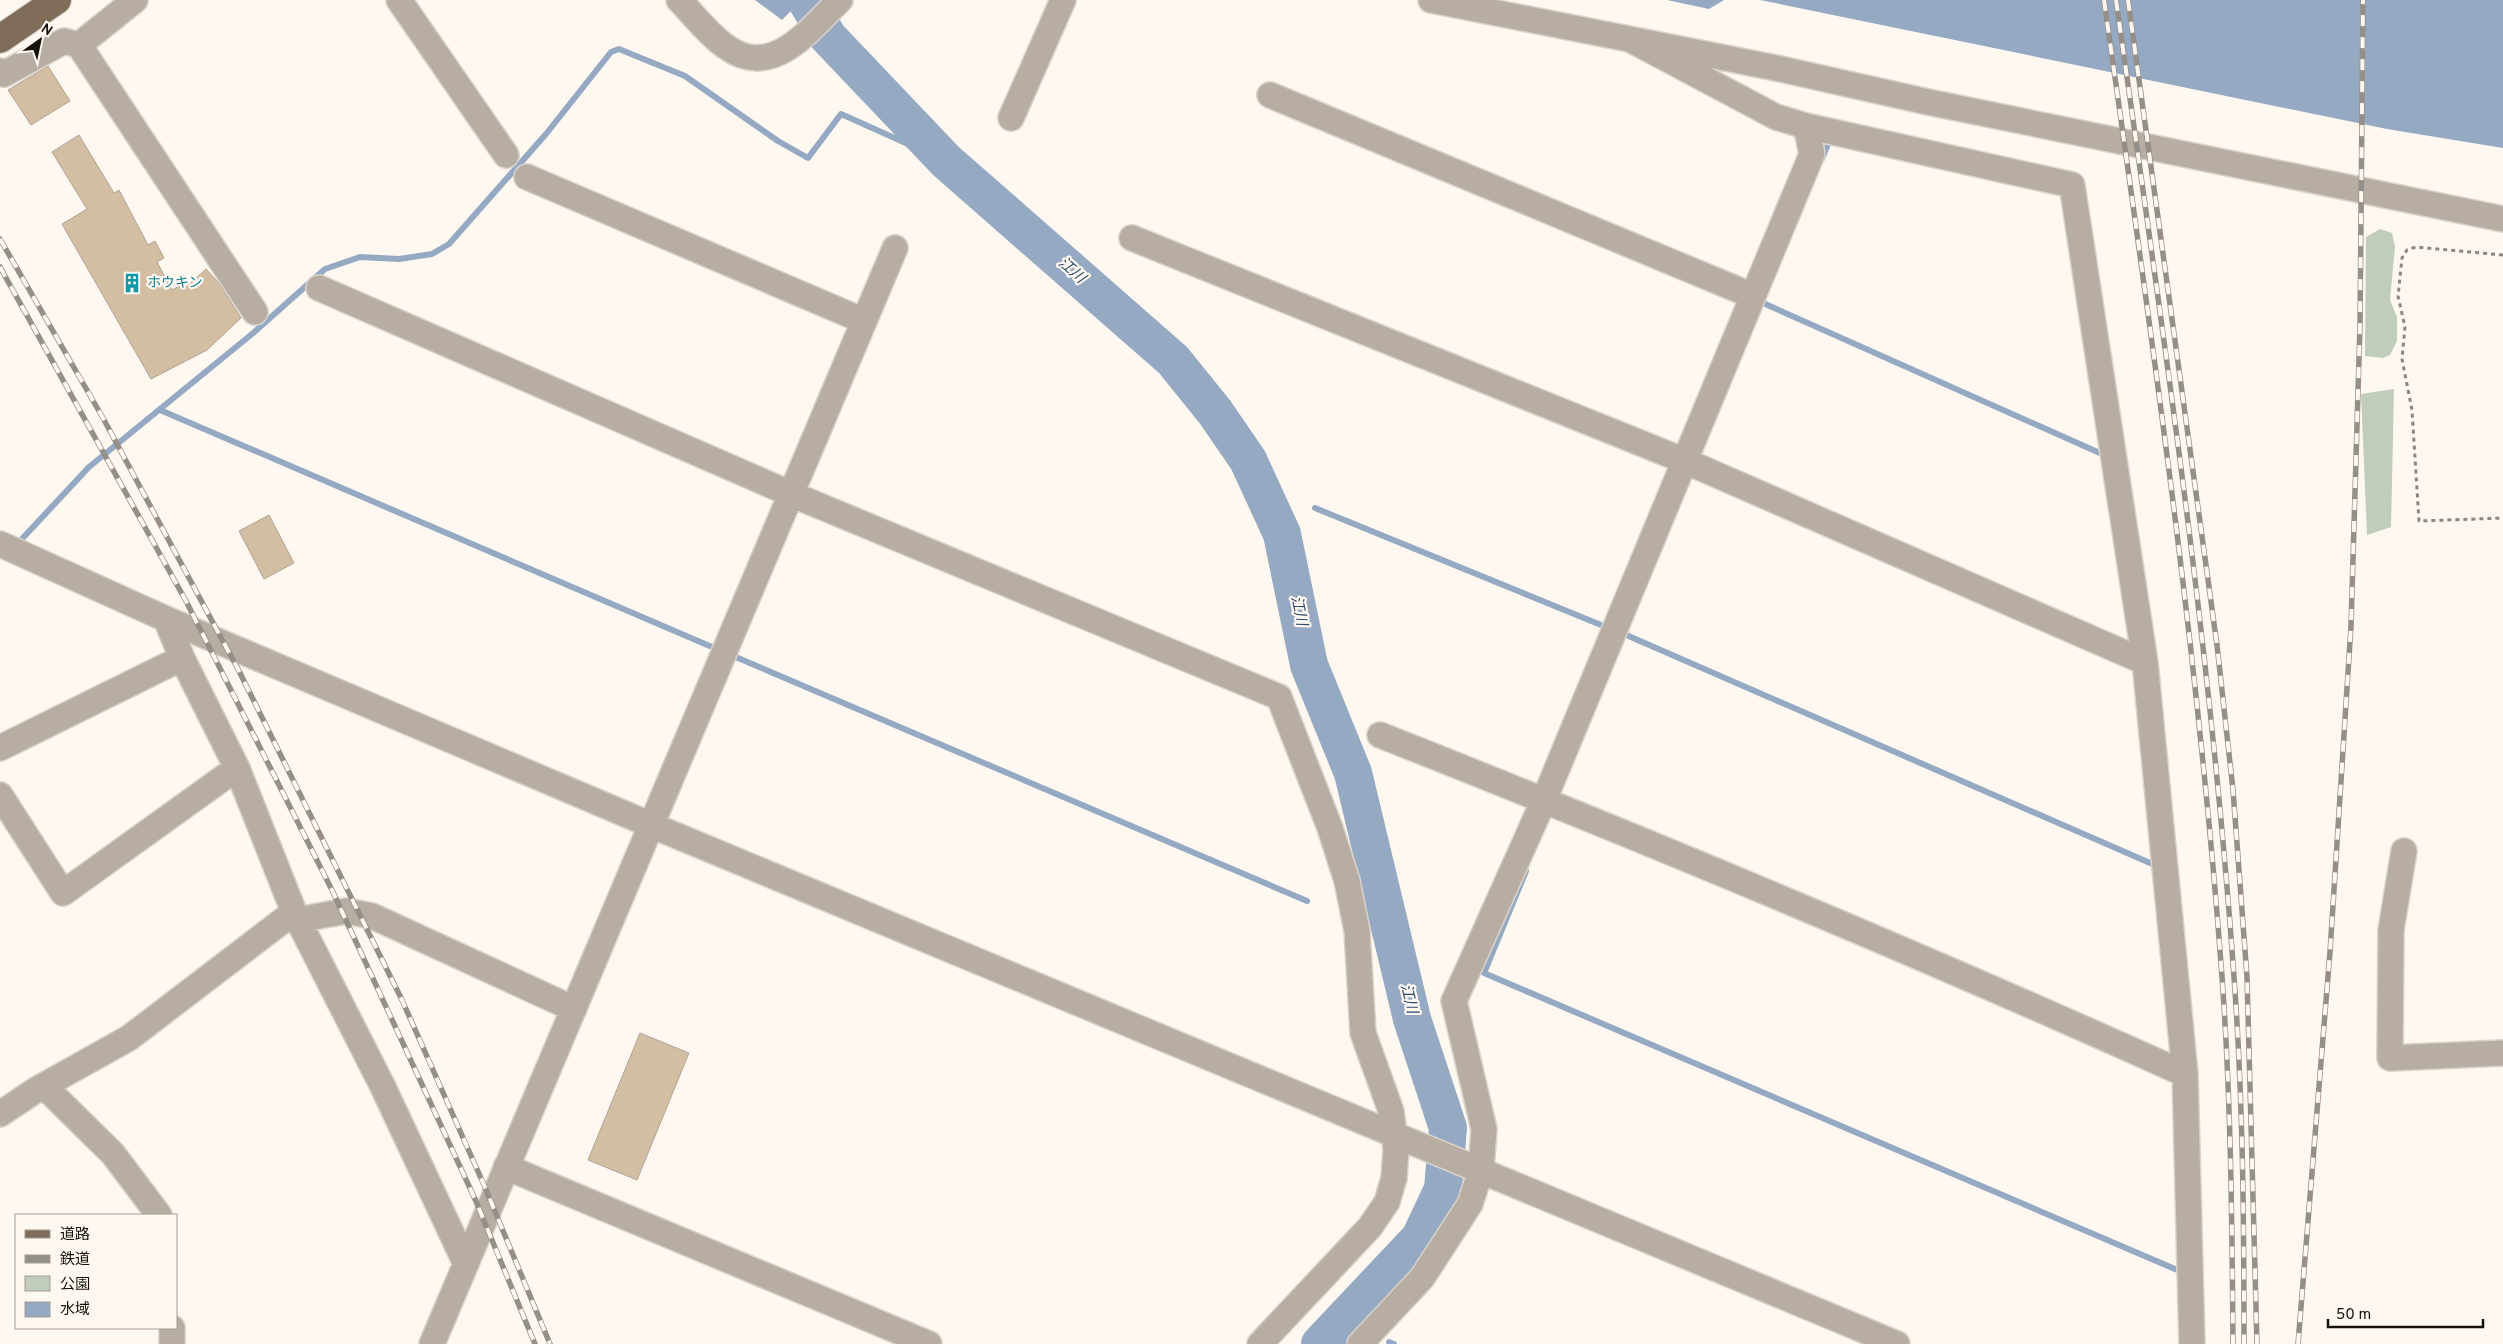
<svg xmlns="http://www.w3.org/2000/svg" width="2503" height="1344" viewBox="0 0 2503 1344" font-family="Overpass,'Noto Sans JP',sans-serif">
  <style>
    .green { fill: #c1cdbb }
    .water { fill: #95a9c2 }
    .lines { fill: none; stroke-linecap: round; stroke-linejoin: round }
    .stream { stroke: #95a9c2; stroke-width: 6 }
    .river { stroke: #95a9c2; stroke-width: 38 }
    .building { fill: #d3bea4; stroke: #b1a392 }
    .minor-casing { stroke: #d9d3cc; stroke-width: 28 }
    .major-casing { stroke: #d9d3cc; stroke-width: 30 }
    .path { stroke: #8c8680; stroke-width: 3; stroke-dasharray: 4 4; stroke-linecap: butt }
    .minor { stroke: #b7ada2; stroke-width: 25 }
    .major { stroke: #7f6d5a; stroke-width: 28 }
    .rail-casing { stroke: #948f88; stroke-width: 5.5 }
    .rail { stroke: #fef8f1; stroke-width: 4; stroke-dasharray: 11; stroke-linecap: butt }
    .labels { text-anchor: middle; dominant-baseline: central; stroke-width: 4.5; stroke-linejoin: round; paint-order: stroke }
    .culture-label { font-size: 14px; fill: #0d838f; stroke: #fef8f1; text-anchor: start }
    .water-label { font-size: 15px; font-style: italic; fill: #29486d; stroke: #fef8f1 }
  </style>
  <rect width="100%" height="100%" fill="#fef8f1"/>
  <path class="green" d="M2380 229 2392 233 2395 247 2390 300 2397 317V341L2390 355 2383 358 2365 356 2366 237Z
    M2394 389 2391 527 2367 535 2361 394Z"/>
  <path class="water" d="M755 0H802L782 20Z
    M1667 0H1724L1709 9Z
    M1760 0H2503V148L2387 129Z"/>
  <g class="lines">
    <path class="stream" d="M1822 159 1828 144
      M1763 303 2102 454
      M160 410 712 647
      M1315 508 1606 627
      M20 541 89 467 252 334 325 269 360 257 399 259 432 254 449 244 546 134 611 52 619 49 685 76 778 141 808 158 841 114 946 161
      M1624 634 2157 866
      M731 655 1307 901
      M1526 871 1484 973 2182 1272
      M1389 1342 1394 1344"/>
    <path class="river" d="M806 0 828 37 946 161 1173 360 1215 412 1248 460 1282 534 1309 665 1353 773 1412 1019 1448 1128 1443 1189 1420 1238 1320 1344"/>
  </g>
  <path class="building" d="M48 66 70 101 31 125 8 90Z
    M79 135 114 193 119 190 148 245 155 241 164 258 157 262 172 290 179 286 182 291 206 269 219 283 241 318 207 350 151 379 62 224 87 209 52 152Z
    M269 515 294 563 264 579 239 531Z
    M640 1033 689 1053 637 1180 588 1160Z"/>
  <g class="lines">
    <defs>
      <path id="minor" d="M399 0 506 155
        M679 0C694 15 708 34 725 46 772 81 809 30 840 0
        M1431 0 1776 68 1928 102 2503 219
        M1635 42 1776 117 1806 126 2072 185 2145 662 2185 1074 2192 1344
        M79 45 135 0
        M0 71 4 74 64 41 79 45 255 312
        M1270 95 1753 296
        M1011 118 1063 0
        M527 177 864 321
        M1132 238 1685 461 2145 662
        M319 288 791 494 1279 697 1330 828 1347 881 1357 931 1363 1033 1391 1111 1396 1149 1394 1178 1387 1202 1370 1227 1260 1344
        M0 544 166 619 651 825 1897 1344
        M166 619 182 658 237 768 294 912 383 1087 466 1264
        M1380 735C1651 842 1919 954 2185 1074
        M0 748 182 658
        M0 795 63 893 237 768
        M2404 851 2391 930 2390 1058 2503 1053
        M298 920 346 911 372 916 574 1009
        M44 1086 113 1154 159 1215
        M0 1114 36 1090 129 1038 294 912
        M506 1167 929 1344
        M172 1344V1328
        M432 1344 895 248
        M1360 1344 1422 1278 1470 1204 1481 1170 1484 1129 1454 1001 1544 800 1812 154 1806 126"/>
      <path id="major" d="M0 39 57 0"/>
    </defs>
    <use href="#minor" class="minor-casing"/>
    <use href="#major" class="major-casing"/>
    <path class="path" d="M2503 255 2416 247 2407 250 2402 258 2398 296 2405 327 2402 359 2412 410 2419 521 2503 518"/>
    <use href="#minor" class="minor"/>
    <use href="#major" class="major"/>
    <defs>
      <path id="rail" d="M2104 0C2150 325 2198 650 2222 977 2231 1099 2232 1222 2233 1344
        M2116 0C2162 325 2211 650 2234 977 2243 1099 2244 1222 2244 1344
        M2128 0 2217 645 2233 790 2247 977 2257 1344
        M0 239 103 418 239 671 402 1000 484 1185 550 1344
        M0 267 186 601 332 890 475 1199 535 1344
        M2298 1344 2330 952 2351 626 2360 325 2363 0"/>
    </defs>
    <use href="#rail" class="rail-casing"/>
    <use href="#rail" class="rail"/>
  </g>
  <defs>
    <symbol id="building-bare" viewBox="-9 -9 18 18"><path d="M-4-6H4V6H1V3H-1V6H-4ZM-2.5-4.3h1.7v1.8h-1.7ZM.8-4.3h1.7v1.8H.8ZM-2.5-1h1.7V.8h-1.7ZM.8-1h1.7V.8H.8Z" fill="#0f9aa8" stroke="#fef8f1" stroke-width="2.5" paint-order="stroke"/></symbol>
  </defs>
  <g fill-rule="evenodd">
    <use href="#building-bare" x="118" y="269" width="28" height="28"/>
  </g>
  <g class="labels">
    <g class="culture-label">
      <text x="147" y="283">ホウキン</text>
    </g>
    <g class="water-label">
      <text transform="translate(1071 271) rotate(41)">江川</text>
      <text transform="translate(1298 611) rotate(78)">江川</text>
      <text transform="translate(1408 999) rotate(76)">江川</text>
    </g>
  </g>
  <rect x="15" y="1214" width="162" height="115" fill="#fef8f1" stroke="#a19c95"/>
  <rect x="25" y="1230" width="25" height="8" fill="#7f6d5a" stroke="#a19c95"/>
  <text x="60" y="1239" font-size="15" fill="#16110b">道路</text>
  <rect x="25" y="1255" width="25" height="8" fill="#948f88" stroke="#a19c95"/>
  <text x="60" y="1264" font-size="15" fill="#16110b">鉄道</text>
  <rect x="25" y="1276" width="25" height="15" fill="#c1cdbb" stroke="#a19c95"/>
  <text x="60" y="1289" font-size="15" fill="#16110b">公園</text>
  <rect x="25" y="1302" width="25" height="15" fill="#95a9c2" stroke="#a19c95"/>
  <text x="60" y="1314" font-size="15" fill="#16110b">水域</text>
  <g transform="translate(40 40) rotate(33)" stroke="#fef8f1" stroke-width="4" paint-order="stroke">
  <path d="M0-4L9 19L0 12L-9 19Z" fill="#16110b"/>
  <text y="-8" font-size="14" font-weight="bold" text-anchor="middle" fill="#16110b">N</text>
  </g>
  <path d="M2328 1319v8h155v-8" fill="none" stroke="#16110b" stroke-width="2.5"/>
  <text x="2336" y="1319" font-size="15" fill="#16110b" stroke="#fef8f1" stroke-width="4" paint-order="stroke">50 m</text>
</svg>
